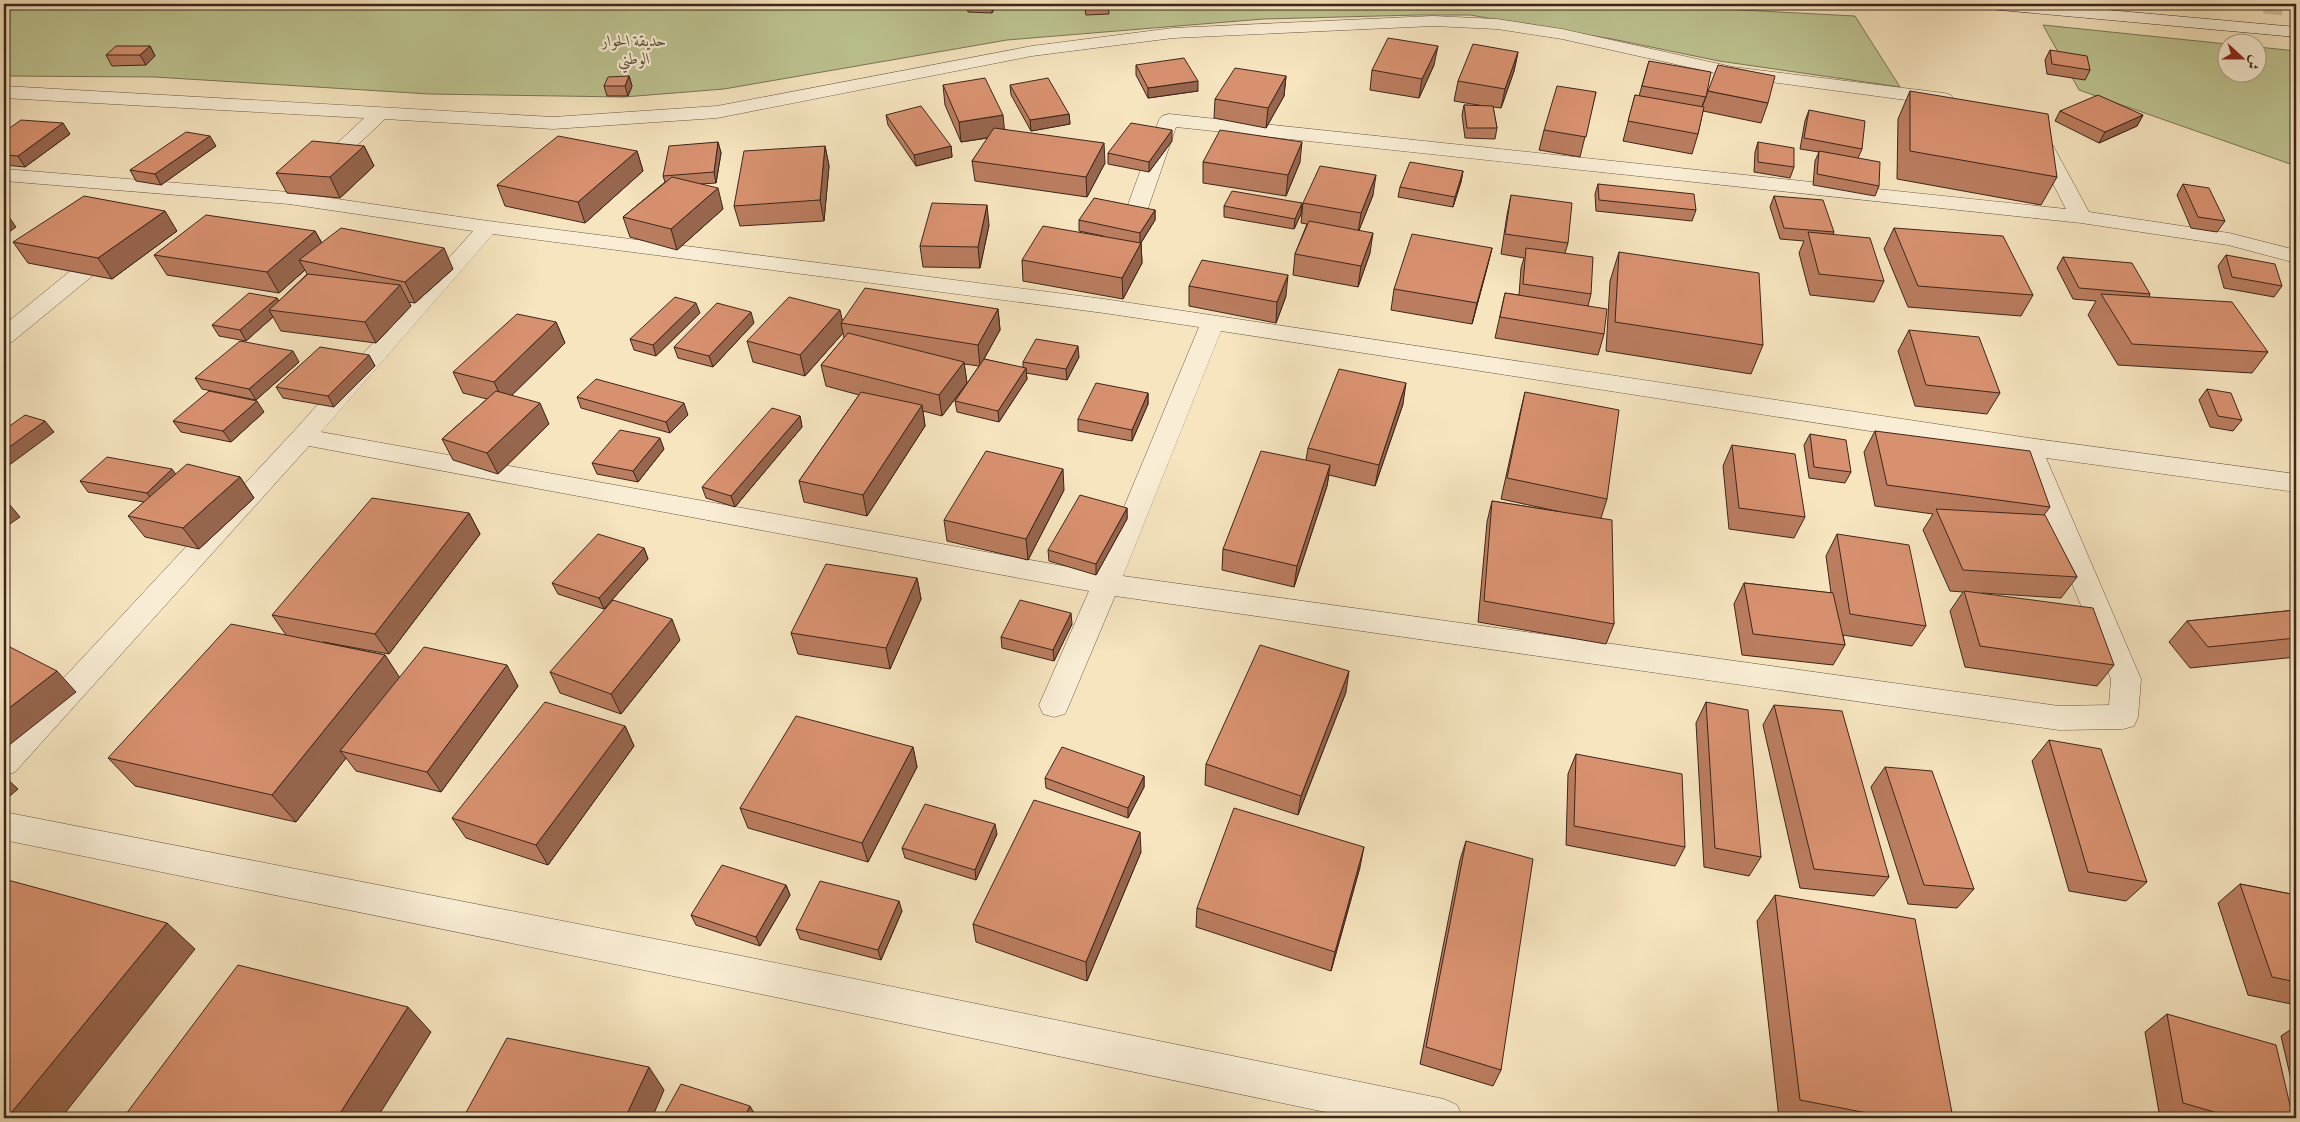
<svg xmlns="http://www.w3.org/2000/svg" width="2300" height="1122" viewBox="0 0 2300 1122" font-family="'IM FELL French Canon',Amiri,serif">
  <style>
    .green { fill: #bdc491; stroke: #7c7556 }
    .lines { fill: none; stroke-linecap: round; stroke-linejoin: round }
    .secondary-tunnel { stroke: #d1bf9e; stroke-width: 19; stroke-dasharray: 19 9; stroke-linecap: butt }
    .street-casing { stroke: #6a5645; stroke-width: 1 }
    .secondary-casing { stroke: #3c261c; stroke-width: 1 }
    .street { fill: #f9eed5; fill-rule: evenodd }
    .secondary { fill: #f9eed5; fill-rule: evenodd }
    .wall { fill: #ba7d5f; stroke: #3c261c }
    .shaded-wall { fill: #97664e; stroke: #3c261c }
    .building { fill: #d8916f; stroke: #3c261c }
    .labels { text-anchor: middle; dominant-baseline: central; stroke-width: 4.5; stroke-linejoin: round; paint-order: stroke }
    .far-park-label { font-size: 16px; font-style: italic; fill: #5c4e39; stroke: #f9eed5 }
  </style>
  <rect width="100%" height="100%" fill="#f6e5bf"/>
  <filter id="stains"><feTurbulence type="fractalNoise" baseFrequency=".004" numOctaves="4"/><feColorMatrix values="0 0 0 0 .2 0 0 0 0 .09 0 0 0 0 .02 0 0 0 .5 -.17"/></filter>
  <radialGradient id="worn" r=".72"><stop offset=".6" stop-color="#630" stop-opacity="0"/><stop offset="1" stop-color="#630" stop-opacity=".3"/></radialGradient>
  <path class="green" d="M4 4H1627L1855 16 1900 87 1719 61 1612 39 1470 15H1417L1263 19 1007 40 724 89 624 97 429 94 155 77 4 76Z
    M2043 25 2227 44 2228 72H2258V47L2296 51V166L2079 90Z"/>
  <g class="lines">
    <path class="secondary-tunnel" d="M2264 4 2296 7"/>
    <defs>
      <path id="street" d="M1433 16 1497 19 1562 29 1733 67 1944 93 1951 95 1953 99 1951 103 1944 105 1733 77 1562 39 1497 29 1433 26 1173 38 1032 56 717 118 553 129 385 119 327 174 320 176 313 174 310 170 313 166 364 118 4 98V86L553 117 717 106 1032 46 1173 28Z
        M1169 114 2066 209 2033 145 2027 139 2030 135C2039 133 2045 134 2051 142L2089 212 2229 233 2296 250V263L2228 245 2081 223 1176 127 1137 240 1134 245 1126 246 1118 245 1115 240 1159 120 1162 116Z
        M4 169 289 192 488 221 1104 299 2029 438 2296 474V492L2046 458 2141 679 2138 717 2134 726 2123 729 2059 730 1115 596 1069 705 1065 714 1054 717 1043 714 1039 705 1089 591 309 446 15 772 4 776V742L294 431 473 231 289 204 4 181ZM493 234 1104 313 1199 327 1097 572 321 432ZM1221 331 2019 454 2111 679 2109 705 2059 706 1123 576Z
        M110 244 118 245 121 250 118 255 12 342 4 344V325L102 245Z
        M4 812 732 954 1444 1099 1457 1105 1463 1118H1354L732 988 4 840Z"/>
      <path id="secondary" d="M1981 4H2042L2296 27V37L1989 9 1983 8Z"/>
    </defs>
    <use href="#street" class="street-casing"/>
    <use href="#secondary" class="secondary-casing"/>
    <use href="#street" class="street"/>
    <use href="#secondary" class="secondary"/>
  </g>
  <path class="wall" d="M663 4H683L682 5H664Z
    M967 4H996L992 13 968 12Z
    M1084 4H1108L1109 14 1086 15Z
    M150 46 155 56 146 65 112 66 106 55Z
    M2050 50 2090 70 2085 80 2047 74 2045 60Z
    M1518 52 1514 71 1501 108 1493 107 1497 128 1495 139 1465 138 1462 115 1464 105 1484 106 1454 101 1458 81Z
    M1649 61 1706 97 1702 107 1708 91 1768 103 1761 123 1703 111 1698 134 1692 154 1623 141 1635 95 1639 96Z
    M1136 65 1198 91 1148 98 1136 75Z
    M1434 65 1419 98 1370 90 1372 70Z
    M629 76 632 86 628 96H607L604 86Z
    M1286 76 1284 96 1266 128 1214 118 1215 99Z
    M943 85 1004 129 1105 163 1087 197 975 181 972 161 988 138 961 142 945 105Z
    M1010 85 1069 114 1070 124 1031 131 1011 95Z
    M1910 91 2057 177 2041 205 1897 179 1898 119Z
    M1596 92 1580 157 1539 150 1544 130Z
    M1809 110 1862 149 1858 158 1879 186 1875 196 1813 185 1815 161 1819 152 1800 149 1805 121Z
    M2060 111 2143 115 2137 126 2099 143 2055 121Z
    M886 115 951 146 952 157 916 166 888 125Z
    M4 132 70 134 25 167 4 165Z
    M1172 141 1149 172 1108 164V153Z
    M718 142 721 153 716 183 701 184 723 209 677 250 630 237 623 217 665 182 663 176Z
    M1758 142 1794 167 1790 178 1754 172 1755 152Z
    M216 146 161 185 136 181 130 170Z
    M364 146 374 166 340 198 287 193 276 173Z
    M825 146 829 166 824 221 740 226 734 206Z
    M637 151 643 171 585 223 505 206 497 185Z
    M1203 162H1300L1286 196 1203 183Z
    M1463 171 1461 182 1453 207 1398 197 1400 187Z
    M1598 184 1696 210 1692 221 1596 211 1595 194Z
    M2183 184 2225 221 2217 232 2191 228 2177 195Z
    M1373 195 1359 230 1370 253 1358 287 1293 275 1295 254 1307 224 1301 223 1303 203Z
    M1511 195 1568 243 1565 253 1591 294 1588 306 1604 334 1598 355 1495 338 1505 293 1519 295 1521 268 1524 258 1501 254 1507 215Z
    M1774 196 1834 232 1833 235 1884 281 1874 302 1810 295 1799 253 1804 241 1780 239 1770 207Z
    M1302 203 1301 214 1294 229 1224 217V206Z
    M1155 210V220L1141 243 1142 263 1123 299 1023 281 1022 260 1103 236 1079 231V220Z
    M989 225 980 268 923 267 920 246Z
    M1894 228 2033 295 2021 316 1908 307 1884 249Z
    M177 231 112 279 28 263 13 242Z
    M315 231 322 243 453 269 415 303 408 302 411 306 376 343 281 331 273 317 246 341 219 336 212 325 277 298 279 301 307 274 305 270 279 293 167 275 154 255Z
    M1492 248 1487 268 1472 324 1391 310 1394 289Z
    M1619 252 1763 345 1751 374 1606 351 1610 281Z
    M2226 255 2282 286 2274 297 2224 288 2218 266Z
    M2063 257 2150 294 2149 297 2268 352 2252 373 2118 365 2088 315 2096 301 2073 299 2057 268Z
    M1189 286 1286 296 1276 323 1189 306Z
    M998 309 1000 330 984 359 1023 368V362L1079 357 1067 380 1026 373 1027 379 999 422 957 412 955 401 979 366 964 364 967 383 942 416 923 411 925 426 867 516 804 502 799 481 859 395 826 386 821 365 844 338 843 333 805 376 753 362 747 341 842 320Z
    M700 313 656 356 634 350 630 339Z
    M556 322 565 343 512 395 549 424 498 474 453 460 442 439 487 399 463 393 453 372Z
    M754 323 713 367 678 358 674 347Z
    M1909 330 2000 393 1987 414 1915 406 1898 351Z
    M369 355 375 366 334 407 283 398 276 387Z
    M299 362 256 400 202 389 195 378Z
    M2207 389 2242 420 2233 431 2210 427 2199 400Z
    M1525 392 1607 499 1601 518 1614 624 1606 644 1478 622 1487 522 1492 501 1561 512 1501 499 1520 413Z
    M1148 393V404L1132 441 1078 431V419Z
    M577 397 688 415 670 433 581 408Z
    M1403 404 1375 486 1329 475 1327 486 1294 587 1222 570 1223 549 1306 460 1308 448Z
    M264 412 231 442 181 432 173 421Z
    M800 416 802 427 735 507 706 498 702 487Z
    M1875 431 2050 507 2044 515 2077 577 2061 598 1982 593 2114 665 2097 686 1965 667 1950 611 1963 592 1950 591 1923 530 1933 514 1875 506 1864 452Z
    M1810 434 1851 472 1845 483 1809 478 1804 445Z
    M1732 445 1805 517 1794 538 1729 529 1723 466Z
    M664 449 638 482 597 474 592 463Z
    M176 474 240 477 254 498 199 549 145 537 128 516 144 502 88 492 80 481Z
    M1064 490 1028 560 947 541 944 520Z
    M1127 508V519L1096 575 1049 561 1048 550Z
    M469 513 480 534 389 654 323 642 385 655 399 678 518 686 441 792 356 771 346 758 296 822 135 786 108 758 286 635 272 615Z
    M1837 534 1926 626 1912 646 1843 635 1845 645 1833 665 1742 655 1734 604 1744 583 1831 593 1826 556Z
    M644 548 648 559 604 609 558 594 552 583Z
    M917 578 921 599 890 669 798 654 791 633Z
    M2296 610V657L2190 668 2169 642 2187 621Z
    M1072 624 1054 661 1002 648 1001 637Z
    M680 640 621 714 560 693 550 672Z
    M1346 692 1298 815 1205 785 1206 764Z
    M1706 702 1761 857 1749 876 1704 867 1696 723Z
    M1774 705 1889 877 1874 896 1800 888 1763 725Z
    M625 726 634 746 548 865 466 838 452 818Z
    M2049 740 2147 882 2126 901 2069 891 2032 761Z
    M913 747 917 767 868 862 748 828 740 808Z
    M1576 754 1685 847 1675 866 1566 845 1568 774Z
    M1885 767 1974 889 1957 908 1908 904 1871 787Z
    M1144 776V787L1128 818 1046 788 1045 778Z
    M997 834 976 880 905 858 902 848Z
    M1466 841 1501 1070 1493 1086 1420 1064 1460 860Z
    M1141 852 1087 981 976 942 973 924Z
    M1360 867 1331 971 1196 927 1197 908Z
    M2240 884 2296 895V1005L2248 995 2218 903Z
    M786 885 790 895 760 946 696 925 691 915Z
    M1775 895 1953 1118H1779L1757 921Z
    M902 911 881 960 800 939 796 929Z
    M2167 1014 2293 1118H2160L2145 1032Z
    M2296 1026V1101L2281 1036Z"/>
  <path class="shaded-wall" d="M992 4H996L992 13Z
    M150 46 155 56 146 65 140 55Z
    M1438 46 1434 65 1419 98 1422 79Z
    M1518 52 1514 71 1501 108 1505 89Z
    M629 76 632 86 628 96 625 86Z
    M1286 76 1284 96 1266 128 1268 108Z
    M1198 81V91L1148 98V88Z
    M1069 114 1070 124 1031 131 1030 120Z
    M1003 115 1005 135 961 142 959 122Z
    M2143 115 2137 126 2099 143 2105 132Z
    M63 123 70 134 25 167 18 156Z
    M1172 130V141L1149 172V162Z
    M210 136 216 146 161 185 155 174Z
    M718 142 721 153 716 183 714 172Z
    M1302 142 1300 162 1286 196 1288 175Z
    M1104 143 1105 163 1087 197 1086 177Z
    M364 146 374 166 340 198 330 177Z
    M825 146 829 166 824 221 820 200Z
    M951 146 952 157 916 166 914 155Z
    M637 151 643 171 585 223 578 202Z
    M1463 171 1461 182 1453 207 1455 197Z
    M1376 175 1373 195 1358 233 1361 213Z
    M718 188 723 209 677 250 671 229Z
    M1302 203 1301 214 1294 229 1295 219Z
    M987 205 989 225 980 268 978 247Z
    M1155 210V220L1140 244V233Z
    M165 211 177 231 112 279 98 258Z
    M9 217 16 227 4 236V220Z
    M315 231 326 251 299 260 305 270 279 293 267 272Z
    M1373 233 1370 253 1358 287 1361 266Z
    M1141 243 1142 263 1123 299 1122 278Z
    M444 248 453 269 415 303 405 282Z
    M1492 248 1487 268 1472 324 1477 303Z
    M1288 275 1286 296 1276 323 1277 302Z
    M400 285 411 306 376 343 365 322Z
    M277 298 283 309 269 310 273 317 246 341 240 330Z
    M696 303 700 313 656 356 653 345Z
    M998 309 1000 330 980 366 978 345Z
    M840 310 843 323H841L843 333 805 376 800 355Z
    M751 312 754 323 713 367 709 356Z
    M556 322 565 343 504 403 494 382Z
    M1078 346 1079 357 1067 380 1066 369Z
    M293 351 299 362 256 400 249 389Z
    M369 355 375 366 334 407 328 396Z
    M964 362 967 383 942 416 939 395Z
    M1026 368 1027 379 999 422 998 411Z
    M1406 383 1403 404 1375 486 1379 465Z
    M1148 393V404L1132 441V430Z
    M257 401 264 412 231 442 223 431Z
    M540 403 549 424 498 474 487 453Z
    M684 403 688 415 670 433 666 422Z
    M922 405 925 426 867 516 863 495Z
    M800 416 802 427 735 507 731 496Z
    M45 421 54 432 4 469V451Z
    M660 438 664 449 638 482 633 471Z
    M1330 465 1327 486 1294 587 1297 566Z
    M172 469 180 480 155 504 147 493Z
    M1063 469 1064 490 1028 560 1026 539Z
    M240 477 254 498 199 549 183 528Z
    M4 498 20 517 4 528Z
    M1127 508V519L1096 575V564Z
    M469 513 480 534 389 654 375 634Z
    M644 548 648 559 604 609 599 598Z
    M917 578 921 599 890 669 886 648Z
    M1071 613 1072 624 1054 661 1053 650Z
    M672 619 680 640 621 714 611 694Z
    M385 655 404 684 340 751 346 758 296 822 272 795Z
    M507 665 518 686 441 792 427 772Z
    M57 671 76 692 8 746 4 741V712Z
    M1349 671 1346 692 1298 815 1301 796Z
    M625 726 634 746 548 865 536 845Z
    M913 747 917 767 868 862 862 843Z
    M4 776 18 789 4 801Z
    M1144 776V787L1128 818V808Z
    M995 824 997 834 976 880 975 870Z
    M1140 832 1141 852 1087 981 1086 962Z
    M1364 847 1360 867 1331 971 1335 952Z
    M786 885 790 895 760 946 756 937Z
    M899 901 902 911 881 960 878 950Z
    M167 923 195 949 61 1118H7Z
    M408 1007 431 1032 377 1118H337Z
    M649 1067 664 1090 652 1118H625Z
    M750 1106 757 1118H744Z"/>
  <path class="building" d="M1085 4H1108L1085 5Z
    M1388 38 1438 46 1422 79 1372 70Z
    M1473 44 1518 52 1505 89 1458 81Z
    M116 46H150L140 55H106Z
    M2050 50 2087 56 2090 70 2052 64Z
    M1184 58 1198 81 1148 88 1136 65Z
    M1649 61 1711 72 1706 97 1642 86Z
    M1718 65 1775 76 1768 103 1708 91Z
    M1235 68 1286 76 1268 108 1215 99Z
    M629 76 625 86H604L608 77Z
    M985 78 1003 115 959 122 943 85Z
    M1048 78 1069 114 1030 120 1010 85Z
    M1557 86 1596 92 1586 137 1544 130Z
    M1910 91 2048 114 2057 177 1910 151Z
    M1635 95 1704 107 1698 134 1628 121Z
    M2098 95 2143 115 2105 132 2060 111Z
    M1464 105 1493 106 1497 128H1467Z
    M921 106 951 146 914 155 886 115Z
    M1809 110 1865 121 1862 149 1804 138Z
    M21 120 63 123 18 156 4 155V132Z
    M1131 123 1172 130 1149 162 1108 153Z
    M994 128 1104 143 1086 177 972 161Z
    M1220 130 1302 142 1288 175 1203 162Z
    M186 132 210 136 155 174 130 170Z
    M558 136 637 151 578 202 497 185Z
    M312 141 364 146 330 177 276 173Z
    M718 142 714 172 663 176 669 146Z
    M1758 142 1794 148V167L1758 162Z
    M825 146 820 200 734 206 744 151Z
    M1819 151 1880 162 1879 186 1817 174Z
    M1410 162 1463 171 1455 197 1400 187Z
    M1320 166 1376 175 1361 213 1303 203Z
    M672 177 718 188 671 229 623 217Z
    M1598 184 1694 194 1696 210 1599 200Z
    M2183 184 2209 188 2225 221 2198 217Z
    M1232 191 1302 203 1295 219 1224 206Z
    M1511 195 1572 203 1568 243 1505 234Z
    M84 196 165 211 98 258 13 242Z
    M1774 196 1823 200 1834 232 1784 228Z
    M1094 198 1155 210 1140 233 1079 220Z
    M932 203 987 205 978 247 920 246Z
    M206 215 315 231 267 272 154 255Z
    M4 216 9 217 4 220Z
    M1309 221 1373 233 1361 266 1295 254Z
    M1043 226 1141 243 1122 278 1022 260Z
    M341 228 444 248 405 282 299 260Z
    M1894 228 2003 236 2033 295 1918 286Z
    M1808 232 1870 238 1884 281 1819 274Z
    M1412 234 1492 248 1477 303 1394 289Z
    M1526 248 1593 257 1591 294 1523 284Z
    M1619 252 1759 273 1763 345 1615 322Z
    M2226 255 2275 264 2282 286 2232 277Z
    M2063 257 2132 263 2150 294 2079 288Z
    M1202 260 1288 275 1277 302 1189 286Z
    M308 274 400 285 365 322 269 310Z
    M865 288 998 309 978 345 841 323Z
    M249 293 277 298 240 330 212 325Z
    M1505 293 1607 309 1604 334 1500 317Z
    M2101 294 2232 302 2268 352 2132 344Z
    M675 297 696 303 653 345 630 339Z
    M789 297 840 310 800 355 747 341Z
    M717 303 751 312 709 356 674 347Z
    M517 314 556 322 494 382 453 372Z
    M1909 330 1979 337 2000 393 1926 385Z
    M848 333 964 362 939 395 821 365Z
    M1036 339 1078 346 1066 369 1023 362Z
    M240 341 293 351 249 389 195 378Z
    M320 347 369 355 328 396 276 387Z
    M984 359 1026 368 998 411 955 401Z
    M1339 369 1406 383 1379 465 1308 448Z
    M596 379 684 403 666 422 577 397Z
    M1096 383 1148 393 1132 430 1078 419Z
    M2207 389 2231 393 2242 420 2218 416Z
    M209 391 257 401 223 431 173 421Z
    M496 391 540 403 487 453 442 439Z
    M861 392 922 405 863 495 799 481Z
    M1525 392 1619 410 1607 499 1507 478Z
    M772 408 800 416 731 496 702 487Z
    M25 415 45 421 4 451V430Z
    M620 430 660 438 633 471 592 463Z
    M1875 431 2030 451 2050 507 1887 485Z
    M1810 434 1846 440 1851 472 1814 467Z
    M1732 445 1795 454 1805 517 1739 508Z
    M986 451 1063 469 1026 539 944 520Z
    M1261 451 1330 465 1297 566 1223 549Z
    M107 457 172 469 147 493 80 481Z
    M187 464 240 477 183 528 128 516Z
    M1080 495 1127 508 1096 564 1048 550Z
    M372 498 469 513 375 634 272 615Z
    M1492 501 1612 520 1614 624 1484 601Z
    M1936 509 2045 515 2077 577 1963 570Z
    M598 534 644 548 599 598 552 583Z
    M1837 534 1909 545 1926 626 1850 614Z
    M826 564 917 578 886 648 791 633Z
    M1744 583 1833 593 1845 645 1753 634Z
    M1964 591 2093 608 2114 665 1980 646Z
    M613 600 672 619 611 694 550 672Z
    M1020 600 1071 613 1053 650 1001 637Z
    M2296 610V638L2208 647 2187 621Z
    M231 624 385 655 272 795 108 758Z
    M4 644 57 671 4 712Z
    M1260 645 1349 671 1301 796 1206 764Z
    M424 647 507 665 427 772 340 751Z
    M545 702 625 726 536 845 452 818Z
    M1706 702 1748 710 1761 857 1715 848Z
    M1774 705 1842 711 1889 877 1814 869Z
    M796 716 913 747 862 843 740 808Z
    M2049 740 2101 749 2147 882 2088 872Z
    M1062 747 1144 776 1128 808 1045 778Z
    M1576 754 1682 774 1685 847 1574 826Z
    M1885 767 1932 771 1974 889 1924 885Z
    M1034 800 1140 832 1086 962 973 924Z
    M925 804 995 824 975 870 902 848Z
    M1234 808 1364 847 1335 952 1197 908Z
    M1466 841 1533 859 1501 1070 1426 1047Z
    M722 865 786 885 756 937 691 915Z
    M4 879 167 923 7 1118H4Z
    M820 881 899 901 878 950 796 929Z
    M2240 884 2296 895V982L2272 977Z
    M1775 895 1915 919 1953 1118H1893L1800 1100Z
    M238 965 408 1007 337 1118H123Z
    M2167 1014 2276 1045 2293 1118H2235L2183 1103Z
    M507 1038 649 1067 625 1118H463Z
    M681 1084 750 1106 744 1118H662Z"/>
  <g class="labels">
    <g class="far-park-label">
      <text x="634" y="40">حديقة الحوار<tspan x="634" dy="18">الوطني</tspan></text>
    </g>
  </g>
  <rect width="2300" height="1122" fill="none" stroke="#f6e5bf" stroke-width="20"/>
  <rect x="5" y="5" width="2290" height="1112" fill="none" stroke="#3c261c" stroke-width="2.5"/>
  <rect x="10" y="10" width="2280" height="1102" fill="none" stroke="#3c261c"/>
  <g transform="translate(2242 58) rotate(111)"><circle r="24" fill="#f9eed5" stroke="#ad9e8b"/>
  <path d="M0-4L9 19L0 12L-9 19Z" fill="#8f2418"/>
  <text y="-8" font-size="14" font-weight="bold" text-anchor="middle" fill="#3c261c">ش</text>
  </g>
  <rect width="100%" height="100%" filter="url(#stains)"/>
  <rect width="100%" height="100%" fill="url(#worn)"/>
</svg>
